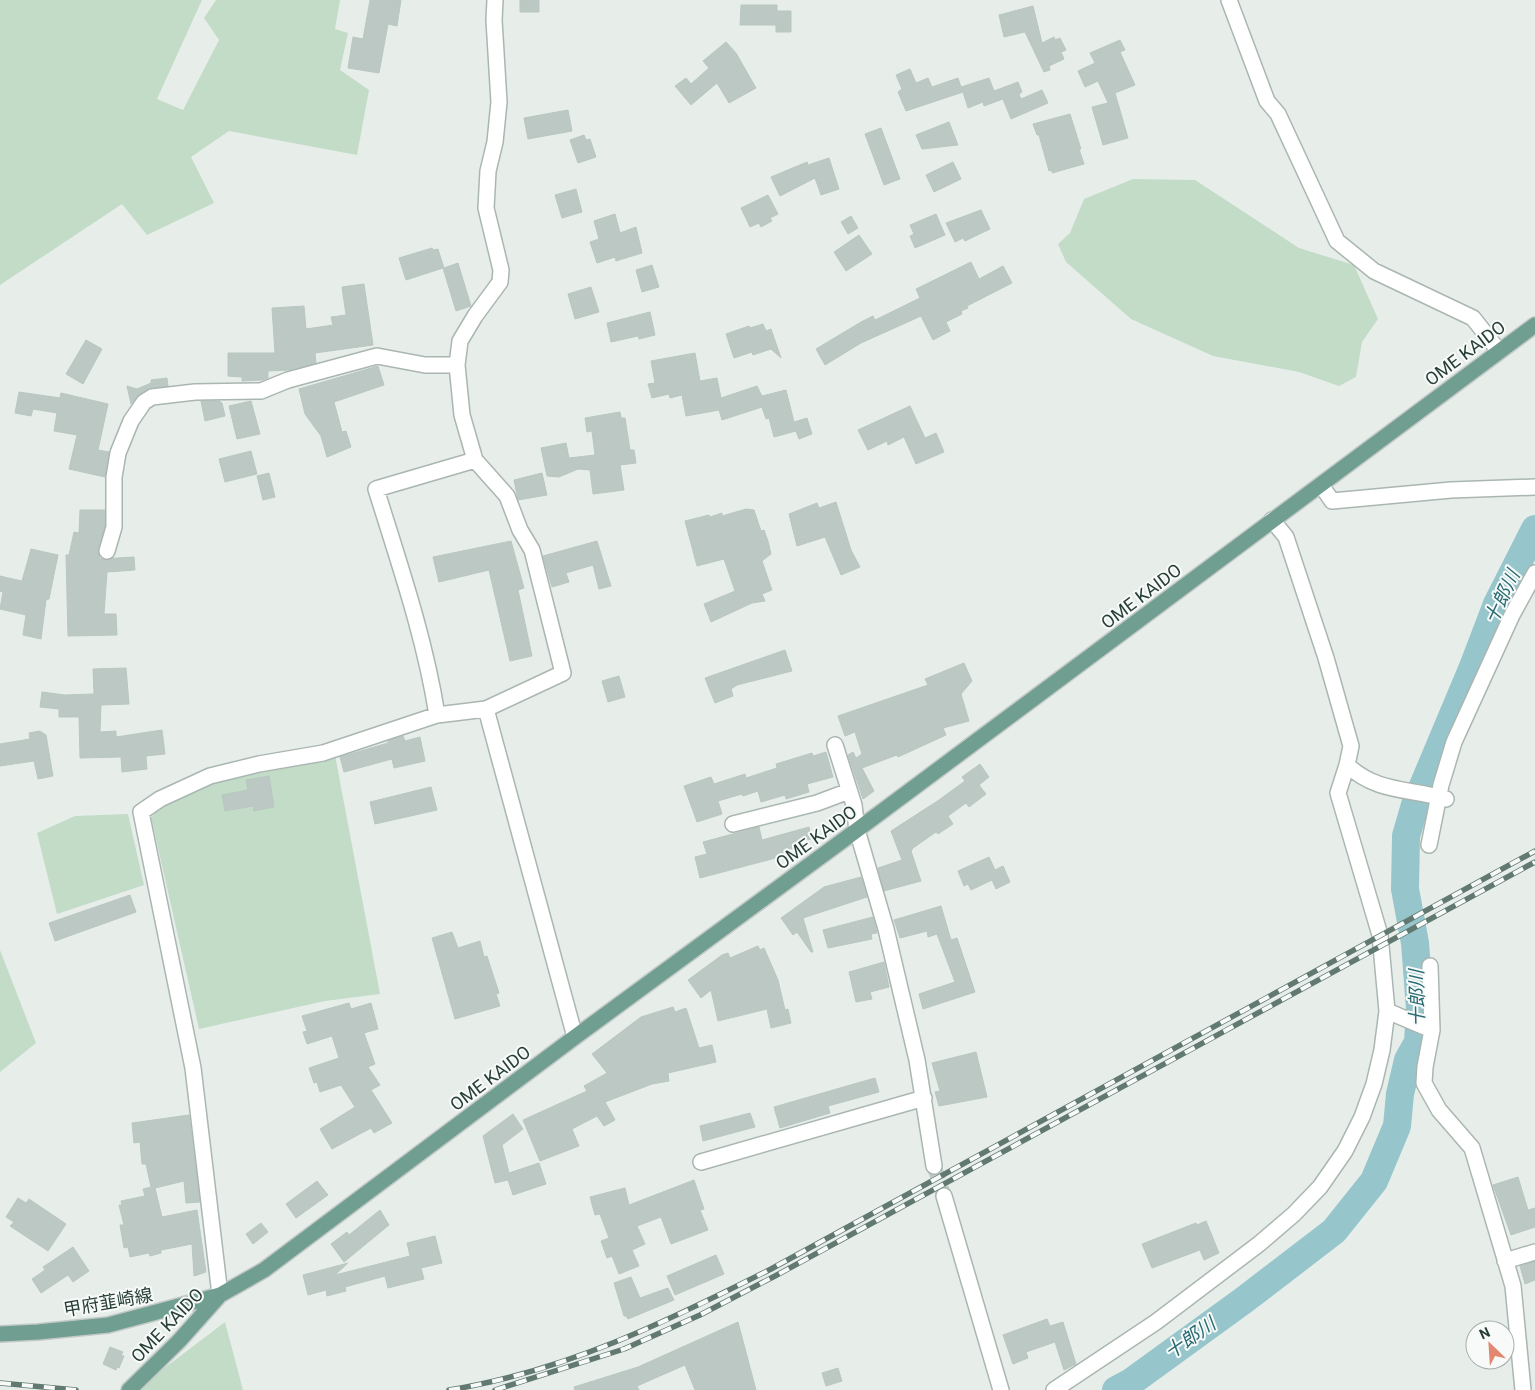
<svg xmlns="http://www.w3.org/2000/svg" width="1535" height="1390" viewBox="0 0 1535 1390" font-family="Roboto,'Noto Sans JP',sans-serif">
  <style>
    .green { fill: #c2dcc8 }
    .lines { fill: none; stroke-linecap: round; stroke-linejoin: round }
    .river { stroke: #96c5cb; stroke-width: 28 }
    .building { fill: #bcc8c3; stroke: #b9c7c1 }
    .street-tunnel { stroke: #c1cbc6; stroke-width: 15; stroke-dasharray: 15 8; stroke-linecap: butt }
    .street-casing { stroke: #aab6b1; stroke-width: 18 }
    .primary-casing { stroke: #c3c9c7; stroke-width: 18 }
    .street { stroke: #fff; stroke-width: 15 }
    .primary { stroke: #709e90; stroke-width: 15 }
    .rail-casing { stroke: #627972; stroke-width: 5.5 }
    .rail { stroke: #f7faf8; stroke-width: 4; stroke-dasharray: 11; stroke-linecap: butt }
    .labels { text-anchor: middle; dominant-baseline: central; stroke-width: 4; stroke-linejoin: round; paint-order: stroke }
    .street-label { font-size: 18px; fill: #273e37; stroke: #f7faf8 }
    .water-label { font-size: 19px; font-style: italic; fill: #286a73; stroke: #f7faf8 }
  </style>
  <rect width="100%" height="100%" fill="#e7eeea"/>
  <path class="green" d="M0 0H202L157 99 183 110 219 40 204 18 216 0H340L335 29 348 33 340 70 369 90 357 155 229 131 191 157 214 203 147 235 122 204 0 285Z
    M1133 179 1195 180 1299 248 1354 265 1378 319 1362 342 1356 377 1339 386 1299 372 1213 356 1131 319 1066 262 1058 244 1070 233 1084 199Z
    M335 755 380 994 325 1001 199 1029 151 817C190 777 282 766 335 755Z
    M128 814 144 885 57 914 37 833 75 816Z
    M0 950 36 1043 0 1072Z
    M225 1322 243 1390H141L154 1376Z"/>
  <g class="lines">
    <path class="river" d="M1116 1390 1131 1382 1244 1300 1334 1231 1374 1181 1397 1126 1400 1094 1408 1060 1418 1042 1420 1009 1415 943 1405 889 1406 836 1415 805 1473 667 1497 604 1535 529"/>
  </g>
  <path class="building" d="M370 0H401L397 26 388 24 379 73 348 68 353 37 363 39Z
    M520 0H539V12H520Z
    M741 5H777V11H791V32H776V25H740Z
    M1033 6 1042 43 1054 37 1055 40 1060 38 1066 50 1061 52 1064 59 1049 66 1050 70 1044 72 1025 32 1004 37 999 15Z
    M1120 40 1125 50 1120 52 1135 85 1115 93 1128 138 1103 145 1092 107 1108 103 1098 81 1085 87 1078 71 1095 63 1090 53Z
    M726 42 736 53 756 88 729 103 717 83 691 105 675 86 686 78 691 84 709 68 703 61Z
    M910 69 916 83 928 78 932 87 958 78 961 87 989 78 994 91 1018 82 1022 92 1019 94 1021 99 1042 90 1048 103 1011 119 1003 99 984 106 983 102 968 108 963 92 906 111 898 92 902 89 896 75Z
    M568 110 572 131 528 139 524 118Z
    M1070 114 1081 149H1079L1084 164 1052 173V170L1049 171 1039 135H1037L1033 124Z
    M949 122 958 145 922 149 916 135Z
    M881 128 900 179 884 185 865 134Z
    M584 135 586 140 590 139 596 157 578 163 570 140Z
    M829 158 839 189 821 195 815 178 780 196 771 177 807 162 808 165Z
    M953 162 961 179 934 192 926 175Z
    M576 189 582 212 562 218 555 195Z
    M768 195 778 214 770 218 772 221 761 227 759 223 750 227 741 208Z
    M981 210 990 229 965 241 963 238 955 242 946 223Z
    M615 214 620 233 636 227 642 253 616 261 615 257 597 263 590 242 599 239 594 221Z
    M936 214 945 235 915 248 910 236 914 234 910 225Z
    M851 216 858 228 848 234 841 222Z
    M859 235 872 254 846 271 834 252Z
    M432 248 433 250 438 249 444 268 458 263 471 306 456 311 443 268 406 280 399 258Z
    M971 262 979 279 1003 266 1012 283 967 306 968 308 961 311 962 314 946 322 950 331 933 340 921 316 861 343 825 365 816 349 861 322 873 316 875 320 920 298 916 289Z
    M652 265 659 287 642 292 636 270Z
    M364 284 373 345 315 353 316 363 289 370 268 371V378L262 380 242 381V377L228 376V353H275L272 308 304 306 306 329 333 325 331 317 346 315 342 287Z
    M591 287 599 312 575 319 568 294Z
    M650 312 655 335 639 339 638 336 611 342 607 323Z
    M763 324 766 331 771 329 781 358 771 349 753 355 752 352 734 358 726 334 749 326 750 328Z
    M86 340 102 349 83 384 66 374Z
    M695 353 700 381 717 378 721 398 757 386 762 396 786 390 794 422 807 418 812 434 799 439 796 431 774 437 769 418 766 419 762 407 722 420 719 410 686 416 682 395 670 398 669 394 652 398 648 384 655 383 651 361Z
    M378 366 384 385 334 402 342 432 346 431 351 447 327 457 321 436 305 414 299 389Z
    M167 378 168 386 147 389 139 394 131 404 127 386 137 389 151 383V380Z
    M19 392 60 398 61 393 108 404 98 450 109 452 105 477 69 469 77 435 54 431 57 413 33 409 31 416 15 413Z
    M201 401H219L222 403 225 416 205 421Z
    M251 401 260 434 237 439 229 406Z
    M910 406 925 438 936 433 944 452 916 464 904 437 888 445 887 441 868 450 858 430Z
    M620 412 621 418H625L630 450H634L636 463 620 465 624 490 593 494 590 470 578 469 559 477 547 476 541 448 566 443 569 458 595 455 592 431 587 432 585 418Z
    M251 451 257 474 225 482 219 459Z
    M269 473 275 497 263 500 257 476Z
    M542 473 547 495 518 500 514 480Z
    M836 502 851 550 860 567 841 575 825 537 797 546 789 514 817 503 819 508Z
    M746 509 754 510 761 531 764 530 768 541 771 554 762 561 772 590 762 594 765 601 752 603 711 622 704 604 735 591 724 559 697 566 685 521 709 515 710 517 722 513V516Z
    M80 510H105V526L98 549 100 559 134 557 135 570 107 572 104 614H116L117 635 68 636 66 555H69L74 532 79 533Z
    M511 541 524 588 518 590 532 656 510 661 489 570 439 582 433 557Z
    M597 541 611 586 599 589 593 565 566 573 569 582 552 587 543 556Z
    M31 549 58 555 49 599 46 600 41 639 23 635 26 615 0 609 3 592 0 591V576L22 581Z
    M785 650 792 671 737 685 731 689 733 696 715 703 705 678Z
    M964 663 972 681 961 694 969 721 943 728 946 735 898 757 897 755 862 768 874 791 863 799 848 755 853 752 856 758 862 754 855 732 845 736 838 716 928 685 925 679Z
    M126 668 129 704 101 705 100 732 116 731V737L162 730 165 754 146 756 147 769 122 772 121 757 80 758 79 717H59V709L40 707 42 692 65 695 94 694 93 669Z
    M619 676 625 697 608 702 602 681Z
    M40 731 46 735 53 776 38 779 34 761 0 766V744L30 739 29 733Z
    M403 736 405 741 420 737 425 761 394 768 392 759 344 772 340 757 388 743V741Z
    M826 752 833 777 807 784 809 792 786 799 785 795 761 802 758 791 743 796 742 794 718 801 722 814 697 822 684 786 711 777 714 784 745 774 746 778 777 768 776 764 812 753 813 756Z
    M980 764 989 777 979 785 986 794 969 807 966 803 948 816 953 824 938 834 936 832 913 848 911 851 921 881 884 891 878 868 902 860 891 831 939 800 965 781 962 777Z
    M269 776 274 807 254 811 253 806 225 811 222 795 248 790 246 780Z
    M431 787 437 810 375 824 370 802Z
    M759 827 762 840 809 827 811 839 796 842 798 847 789 849 791 854 700 878 695 857 707 854 703 842Z
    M989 857 995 870 1003 866 1010 882 996 889 992 880 971 890 968 884 964 886 958 871Z
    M861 877 867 897 803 918 813 952H811L797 932 793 935 781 918 824 887Z
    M130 895 136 912 55 941 49 923Z
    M941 906 951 940 957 938 975 992 923 1009 919 994 955 982 937 934 928 937 927 931 900 938 894 920Z
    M873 917 877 933 871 934 872 939 828 948 823 930Z
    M452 932 458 948 480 941 484 957 487 956 499 993 496 994 500 1006 455 1019 432 938Z
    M758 946 760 950 764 948 778 980 785 1010 788 1009 791 1023 771 1028 767 1009 718 1021 711 990 701 998 688 980 722 955 728 953 730 958Z
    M884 962 889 987 870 992 872 999 856 1002 849 972Z
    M349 1003 351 1009 371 1003 378 1029 364 1033 375 1064 368 1067 380 1085 371 1090 392 1123 374 1133 371 1128 332 1149 320 1129 355 1107 341 1085 320 1092 317 1082 314 1083 309 1068 339 1058 332 1036 307 1044 303 1032 307 1031 302 1016Z
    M673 1007 675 1012 686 1008 699 1048 712 1045 716 1062 668 1073 669 1081 652 1084 605 1102 615 1120 604 1126 597 1116 572 1129 579 1146 540 1161 523 1120 587 1091 584 1086 607 1073 592 1054 641 1017Z
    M976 1052 987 1097 939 1106 935 1092 940 1091 932 1063Z
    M875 1078 879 1092 828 1106 830 1113 780 1128 774 1107Z
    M750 1113 755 1127 703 1141 700 1126Z
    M513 1114 523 1129 502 1145 509 1173 539 1163 546 1184 513 1195 508 1180 495 1183 483 1136Z
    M189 1115 200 1202 186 1203 184 1181 155 1188 162 1217 197 1210 206 1272 194 1276 192 1244 161 1250V1253L150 1256 149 1253 130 1257 128 1247 124 1248 120 1225H124L119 1205H122L121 1201 145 1196 143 1189 151 1187 146 1164H142L140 1142 134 1143 132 1123Z
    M1518 1177 1528 1210 1535 1208V1227L1511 1235 1493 1185Z
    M694 1180 704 1209 700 1210 708 1230 671 1244 661 1217 637 1226 645 1244 632 1250 639 1266 619 1274 612 1256 607 1258 601 1241 609 1238 600 1214 595 1215 590 1197 625 1188 629 1205Z
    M317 1181 328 1195 296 1218 286 1204Z
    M18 1198 26 1203 29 1199 66 1224 48 1251 10 1226 14 1222 6 1217Z
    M380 1210 389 1225 344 1262 331 1244 347 1232 349 1235Z
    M1206 1221 1219 1253 1204 1260 1200 1250 1152 1268 1142 1244 1196 1223 1197 1225Z
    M261 1223 268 1232 253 1244 246 1234Z
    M435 1236 442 1263 421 1268 424 1279 388 1288 385 1276 345 1287 346 1291 327 1296 326 1290 308 1295 303 1275 348 1263 335 1275 410 1256 407 1243Z
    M73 1247 89 1271 73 1282 68 1275 41 1293 32 1279 45 1270 43 1267Z
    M716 1255 724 1274 675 1295 667 1276Z
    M1535 1262V1280L1525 1284 1520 1266Z
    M631 1277 640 1298 668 1288 674 1300 628 1319 626 1316H624L614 1283Z
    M1047 1319 1050 1326 1063 1322 1076 1364 1064 1370 1055 1342 1026 1352 1028 1358 1013 1364 1003 1335Z
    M738 1322 756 1390H695L685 1365 637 1386 639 1390H575L574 1387 638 1367Z
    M110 1347 123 1352 121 1355 124 1356 119 1368 117 1367 116 1370 103 1364Z
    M838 1368 842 1381 826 1386 822 1373Z"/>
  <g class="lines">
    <path class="street-tunnel" d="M934 1166 944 1196"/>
    <defs>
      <path id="street" d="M1229 0 1267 101 1278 114 1337 241 1374 271 1473 318 1499 351
        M1321 485 1332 501 1451 490 1535 487
        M1272 520 1286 537 1326 658 1351 746 1347 765C1377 793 1409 788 1446 799
        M107 551 114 527V477L118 453 131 421 144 402 152 397 195 392 261 391 288 380 377 356 425 365H457
        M486 709 575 1037
        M437 715C425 638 399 563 376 489L475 460
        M835 745 854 805 857 830 886 929 917 1060 934 1166
        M733 824 817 803 849 791
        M1429 845 1441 785 1454 742 1512 615 1535 573
        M1430 966 1432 1030 1425 1067 1424 1083 1439 1110 1472 1148 1513 1286 1523 1390
        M1387 1011 1432 1030
        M701 1162 924 1098
        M944 1196 1001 1390
        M1505 1261 1535 1252
        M220 1295 193 1068 141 812 160 799 210 776 259 764 323 753 437 715 486 709 563 673 532 550 520 530 507 496 475 460 462 415 457 365 460 341 475 316 500 282 501 270 486 208 488 171 495 142 499 102 494 20 495 0
        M1054 1390 1156 1322 1259 1244 1294 1214 1320 1187 1345 1151 1362 1117 1374 1084 1382 1050 1387 1011 1380 935 1338 793 1347 765"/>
      <path id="primary" d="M0 1334 38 1332 108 1325 220 1295
        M129 1390 179 1341 220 1295 264 1270 575 1037 857 830 1535 325"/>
    </defs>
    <use href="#street" class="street-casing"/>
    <use href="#primary" class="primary-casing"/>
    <use href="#street" class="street"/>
    <use href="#primary" class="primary"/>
    <defs>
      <path id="rail" d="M0 1383 76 1390
        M449 1390C566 1371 666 1322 771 1269L1535 851
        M495 1390 624 1349 700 1315 775 1276 1535 862"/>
    </defs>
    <use href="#rail" class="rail-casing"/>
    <use href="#rail" class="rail"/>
  </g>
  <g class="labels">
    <g class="street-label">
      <text transform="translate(1465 353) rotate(-37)">OME KAIDO</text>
      <text transform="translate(1141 596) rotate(-37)">OME KAIDO</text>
      <text transform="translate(816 837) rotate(-36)">OME KAIDO</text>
      <text transform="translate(490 1078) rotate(-37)">OME KAIDO</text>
      <text transform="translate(108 1302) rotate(-10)">甲府韮崎線</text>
      <text transform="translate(167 1325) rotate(-46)">OME KAIDO</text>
    </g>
    <g class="water-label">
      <text transform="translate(1502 597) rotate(-65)">十郎川</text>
      <text transform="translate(1417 998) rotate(-91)">十郎川</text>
      <text transform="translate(1190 1338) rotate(-35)">十郎川</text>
    </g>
  </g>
  <g transform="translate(1490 1345) rotate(335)"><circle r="24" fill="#f7faf8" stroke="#a4afab"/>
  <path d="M0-4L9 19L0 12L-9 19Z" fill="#e28770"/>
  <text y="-8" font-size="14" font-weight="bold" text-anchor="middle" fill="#273e37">N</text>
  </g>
</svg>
